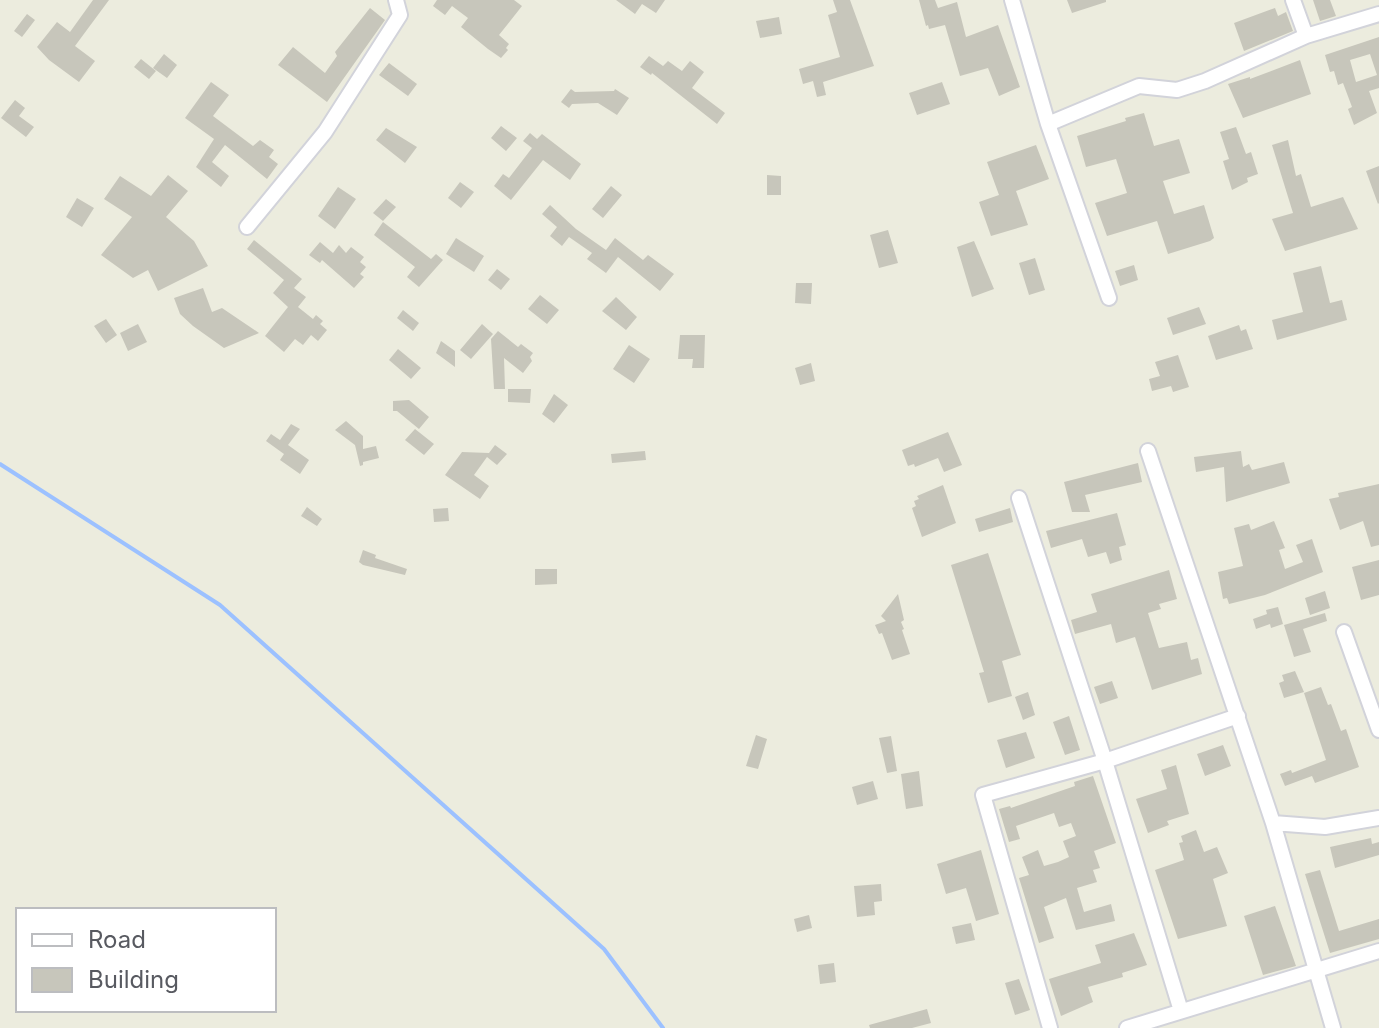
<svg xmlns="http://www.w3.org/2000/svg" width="1379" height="1028" viewBox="0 0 1379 1028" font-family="Inter,sans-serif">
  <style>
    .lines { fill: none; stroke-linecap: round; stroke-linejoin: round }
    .stream { stroke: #9cc1ff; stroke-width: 4 }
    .building { fill: #c7c6bb; fill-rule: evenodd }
    .minor-casing { stroke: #d2d3da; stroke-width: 18 }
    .minor { stroke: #fff; stroke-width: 14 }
  </style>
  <rect width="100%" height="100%" fill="#ececde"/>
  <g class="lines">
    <path class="stream" d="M0 464 220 605 604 949 663 1028"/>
  </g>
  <path class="building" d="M93 0H109L75 46 95 61 79 82 49 60 37 47 57 22 70 32Z
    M437 0H514L522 6 499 35 509 44 506 48 508 50 501 58 488 49 461 27 468 18 452 6 445 15 433 6Z
    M616 0H665L656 13 642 4 635 14Z
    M833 0H850L874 66 823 82 826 95 817 97 813 81 803 84 799 69 840 57 828 15 837 12Z
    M919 0H935L938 8 957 2 966 37 998 25 1020 87 999 96 988 68 960 76 945 25 929 29 928 25 926 26Z
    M1067 0H1106V2L1072 13Z
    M1313 0H1330L1336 16 1320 21Z
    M370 8 385 20 327 102 278 65 293 47 325 73 337 56 335 52Z
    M1275 8 1278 16 1286 12 1293 31 1244 51 1234 23Z
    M27 14 35 20 22 37 14 31Z
    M779 17 782 34 760 38 756 21Z
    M1379 37V88L1369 91 1377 113 1354 125 1348 109 1352 107 1343 83 1338 85 1334 71 1330 72 1325 55ZM1370 54 1377 75 1356 82 1350 60Z
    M164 54 177 65 167 78 153 68Z
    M649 56 663 66 668 61 682 71 690 61 704 72 692 88 725 113 717 124 652 73 651 75 640 67Z
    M141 59 156 71 149 79 134 67Z
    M1300 60 1311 94 1243 118 1228 84 1250 77V79Z
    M389 63 417 84 408 96 379 75Z
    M211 82 229 95 213 116 253 146 260 140 274 150 269 157 278 164 267 179 225 145 212 162 229 176 221 187 196 167 214 139 185 118Z
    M942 82 950 104 917 115 909 93Z
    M571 89 575 92 614 91 615 89 629 98 617 115 598 103 572 104 569 108 561 102Z
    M15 100 25 108 19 116 34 127 26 137 1 118Z
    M1144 113 1154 146 1179 139 1190 173 1163 181 1174 214 1204 205 1214 238 1210 241 1168 254 1157 221 1107 236 1095 203 1127 193 1116 159 1086 167 1077 136 1126 121 1125 118Z
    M501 126 517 138 506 151 491 138Z
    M1236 127 1246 154 1251 152 1258 174 1247 178 1248 182 1232 190 1223 161 1229 159 1220 132Z
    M386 128 417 147 405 163 376 140Z
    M530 133 537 139 542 134 581 164 570 180 543 160 511 200 494 186 503 174 509 178 532 148 523 141Z
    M1288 140 1296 176 1301 174 1311 207 1343 197 1358 229 1285 251 1272 219 1293 213 1272 145Z
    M1036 145 1049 179 1016 191 1028 225 991 236 979 202 999 195 987 162Z
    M1379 166V203L1378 204 1366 171Z
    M168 175 188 191 166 217 194 241 208 266 158 291 148 270 133 278 101 255 132 217 104 199 120 176 151 196Z
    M767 175 781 176V195H767Z
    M460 182 474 192 461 208 448 198Z
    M611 186 622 195 603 218 592 209Z
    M338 187 356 199 335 229 318 216Z
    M77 198 94 208 82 227 66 217Z
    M386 199 396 207 383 221 373 213Z
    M550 205 576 229 606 250 615 238 643 260 648 255 674 274 660 291 618 257 606 273 587 259 592 253 569 237 562 246 550 236 557 227 542 214Z
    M383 222 431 259 436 254 443 260 419 287 407 277 415 267 374 235Z
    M888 230 898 263 879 268 870 235Z
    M456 238 484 256 474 272 446 254Z
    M254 240 302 279 294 288 306 297 298 307 313 319 316 315 323 321 320 324 327 330 318 341 311 335 303 345 295 339 284 352 265 336 288 307 273 293 284 280 247 249Z
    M974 241 994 289 972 297 957 247Z
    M320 242 333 253 339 245 346 253 351 247 364 257 360 262 366 267 360 274 364 277 354 288 322 260 320 263 309 255Z
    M1035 258 1045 290 1029 295 1019 263Z
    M1134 265 1138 280 1120 286 1115 271Z
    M1321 266 1330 303 1342 300 1347 320 1277 340 1272 320 1303 312 1293 273Z
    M497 269 510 279 501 290 488 280Z
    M796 283H812L811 304 795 303Z
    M203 288 212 312 222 308 259 333 224 348 193 326 180 314 174 298Z
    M540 295 559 310 547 324 528 309Z
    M616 297 637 317 626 330 602 311Z
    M1199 307 1206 324 1173 335 1167 318Z
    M403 310 419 323 413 331 397 318Z
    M106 319 117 335 106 343 94 326Z
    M138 324 147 342 128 351 120 333Z
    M482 324 493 334 471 359 460 350Z
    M1239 325 1241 331 1246 329 1253 349 1216 360 1208 336Z
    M498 331 518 347 521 344 533 353 530 357 532 361 523 373 504 358 505 389H494L491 339Z
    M680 335H705L704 368H692L693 359H678Z
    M441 341 455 351V367L436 353Z
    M629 345 650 359 634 383 613 369Z
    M398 349 421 368 411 379 389 360Z
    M1178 355 1189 387 1173 392 1171 386 1152 391 1149 379 1160 376 1155 362Z
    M811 363 815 381 800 385 795 368Z
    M508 389H531L530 403 508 402Z
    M554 394 568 405 554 423 542 414Z
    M409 400 429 417 419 429 397 411H393V401Z
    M346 421 363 436V449L376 446 379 458 363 462V465L360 466 355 445 335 430Z
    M291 424 300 429 288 445 309 460 300 474 280 460 284 454 266 441 271 434 280 440Z
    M415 429 434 444 424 455 405 440Z
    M948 432 962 465 944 472 938 458 915 467 914 464 908 466 902 450Z
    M495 445 507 454 497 465 487 457 474 475 489 486 480 499 445 475 462 452 489 453Z
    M645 451 646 460 612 463 611 454Z
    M1241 451 1243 467 1249 464 1252 470 1284 462 1290 483 1226 502 1224 467 1196 472 1194 457Z
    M1138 463 1142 482 1085 495 1090 512H1072L1064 482Z
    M1379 484V545L1371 547 1363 521 1340 530 1329 499 1339 497 1338 493Z
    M943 485 956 523 922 537 912 508 916 506 914 501 919 499 917 496Z
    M307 507 322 519 317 526 301 516Z
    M448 508 449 521 434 522 433 509Z
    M1010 508 1013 522 979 532 975 519Z
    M1117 513 1126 545 1119 547 1122 560 1110 564 1106 552 1088 557 1082 539 1051 548 1046 531Z
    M1274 521 1285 548 1279 550 1285 569 1303 562 1296 545 1312 539 1323 572 1265 595 1229 604 1227 598 1223 599 1218 572 1243 566 1234 528 1249 524 1251 530Z
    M363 550 376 555 375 558 407 569 405 575 363 565 359 562Z
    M988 553 1021 655 1002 661 1012 696 988 703 979 673 984 672 951 565Z
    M1379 560V595L1361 600 1352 567Z
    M535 569H557V584L535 585Z
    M1169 570 1177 599 1159 604 1161 609 1148 613 1159 648 1187 642 1191 660 1198 658 1202 674 1152 690 1135 637 1116 643 1111 624 1075 634 1071 620 1097 612 1091 594Z
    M1325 591 1330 608 1310 615 1305 598Z
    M898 594 904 620 901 622 904 629 902 630 910 654 892 660 882 633 879 634 875 625 886 621 881 616Z
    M1278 607 1283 624 1271 628 1270 624 1256 629 1253 619 1267 614 1266 610Z
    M1325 613 1327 621 1303 629 1311 652 1294 657 1284 625Z
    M1295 671 1304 692 1284 698 1279 683 1284 681 1282 675Z
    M1112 681 1118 698 1100 704 1094 687Z
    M1321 687 1328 705 1331 704 1341 731 1346 729 1359 767 1315 783 1312 776 1285 786 1280 774 1291 770 1292 773 1326 760 1304 693Z
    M1028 692 1035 715 1023 720 1015 697Z
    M1069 716 1080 750 1065 755 1053 722Z
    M1026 732 1035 758 1006 768 997 740Z
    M756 735 767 739 758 769 746 766Z
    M891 736 897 771 887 773 879 738Z
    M1223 745 1231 766 1205 776 1197 754Z
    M1176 765 1189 814 1167 821 1169 825 1148 833 1136 799 1167 789 1161 770Z
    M919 771 923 806 906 809 901 774Z
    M1093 776 1116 843 1094 851 1100 868 1093 870 1097 882 1077 888 1084 912 1111 904 1115 921 1076 930 1066 898 1044 907 1054 938 1039 943 1019 878 1029 875 1022 857 1038 850 1044 866 1058 862 1069 857 1063 841 1076 836 1071 823 1059 827 1054 813 1016 826 1020 839 1009 842 999 809 1010 806 1011 808 1075 786 1074 782Z
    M873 781 878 799 857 805 852 787Z
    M1196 830 1204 852 1217 847 1228 873 1213 879 1227 926 1178 939 1155 870 1184 860 1179 843 1183 842 1181 836Z
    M1371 838 1372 844 1379 842V855L1335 868 1330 847Z
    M981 850 999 914 976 921 966 888 946 894 937 864Z
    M1320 870 1339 931 1379 919V939L1330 953 1305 874Z
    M881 884 882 901 874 902 875 915 857 917 854 886Z
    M1275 906 1296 966 1263 975 1244 916Z
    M809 915 812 928 797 932 794 919Z
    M971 923 975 940 956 944 952 927Z
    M1134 933 1147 965 1122 973 1123 977 1088 987 1093 1002 1061 1016 1049 979 1101 963 1095 945Z
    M834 963 836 982 820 984 818 965Z
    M1019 979 1030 1010 1015 1015 1005 983Z
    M927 1009 931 1023 912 1028H870L869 1025Z"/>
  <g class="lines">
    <defs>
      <path id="minor" d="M1012 0 1048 124 1109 298
        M1293 0 1306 36
        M1048 124 1139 86 1177 90 1205 81 1306 36 1379 14
        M247 227 325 132 400 15 396 0
        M1148 451 1273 823 1325 827 1379 818
        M1019 498 1105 761 1181 1011
        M1344 632 1379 730
        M1273 823 1333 1028
        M1050 1028 983 795 1105 761 1238 716
        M1127 1028 1379 951"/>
    </defs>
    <use href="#minor" class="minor-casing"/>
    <use href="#minor" class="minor"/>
  </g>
  <rect x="16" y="908" width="260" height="104" fill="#ffffff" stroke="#bcbdc0" stroke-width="2"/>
  <rect x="32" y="934" width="40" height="12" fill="#ffffff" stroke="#bcbdc0" stroke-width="2"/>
  <text x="88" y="948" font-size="24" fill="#585a61">Road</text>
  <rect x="32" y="968" width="40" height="24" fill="#c7c6bb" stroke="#bcbdc0" stroke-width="2"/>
  <text x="88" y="988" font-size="24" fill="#585a61">Building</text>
</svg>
